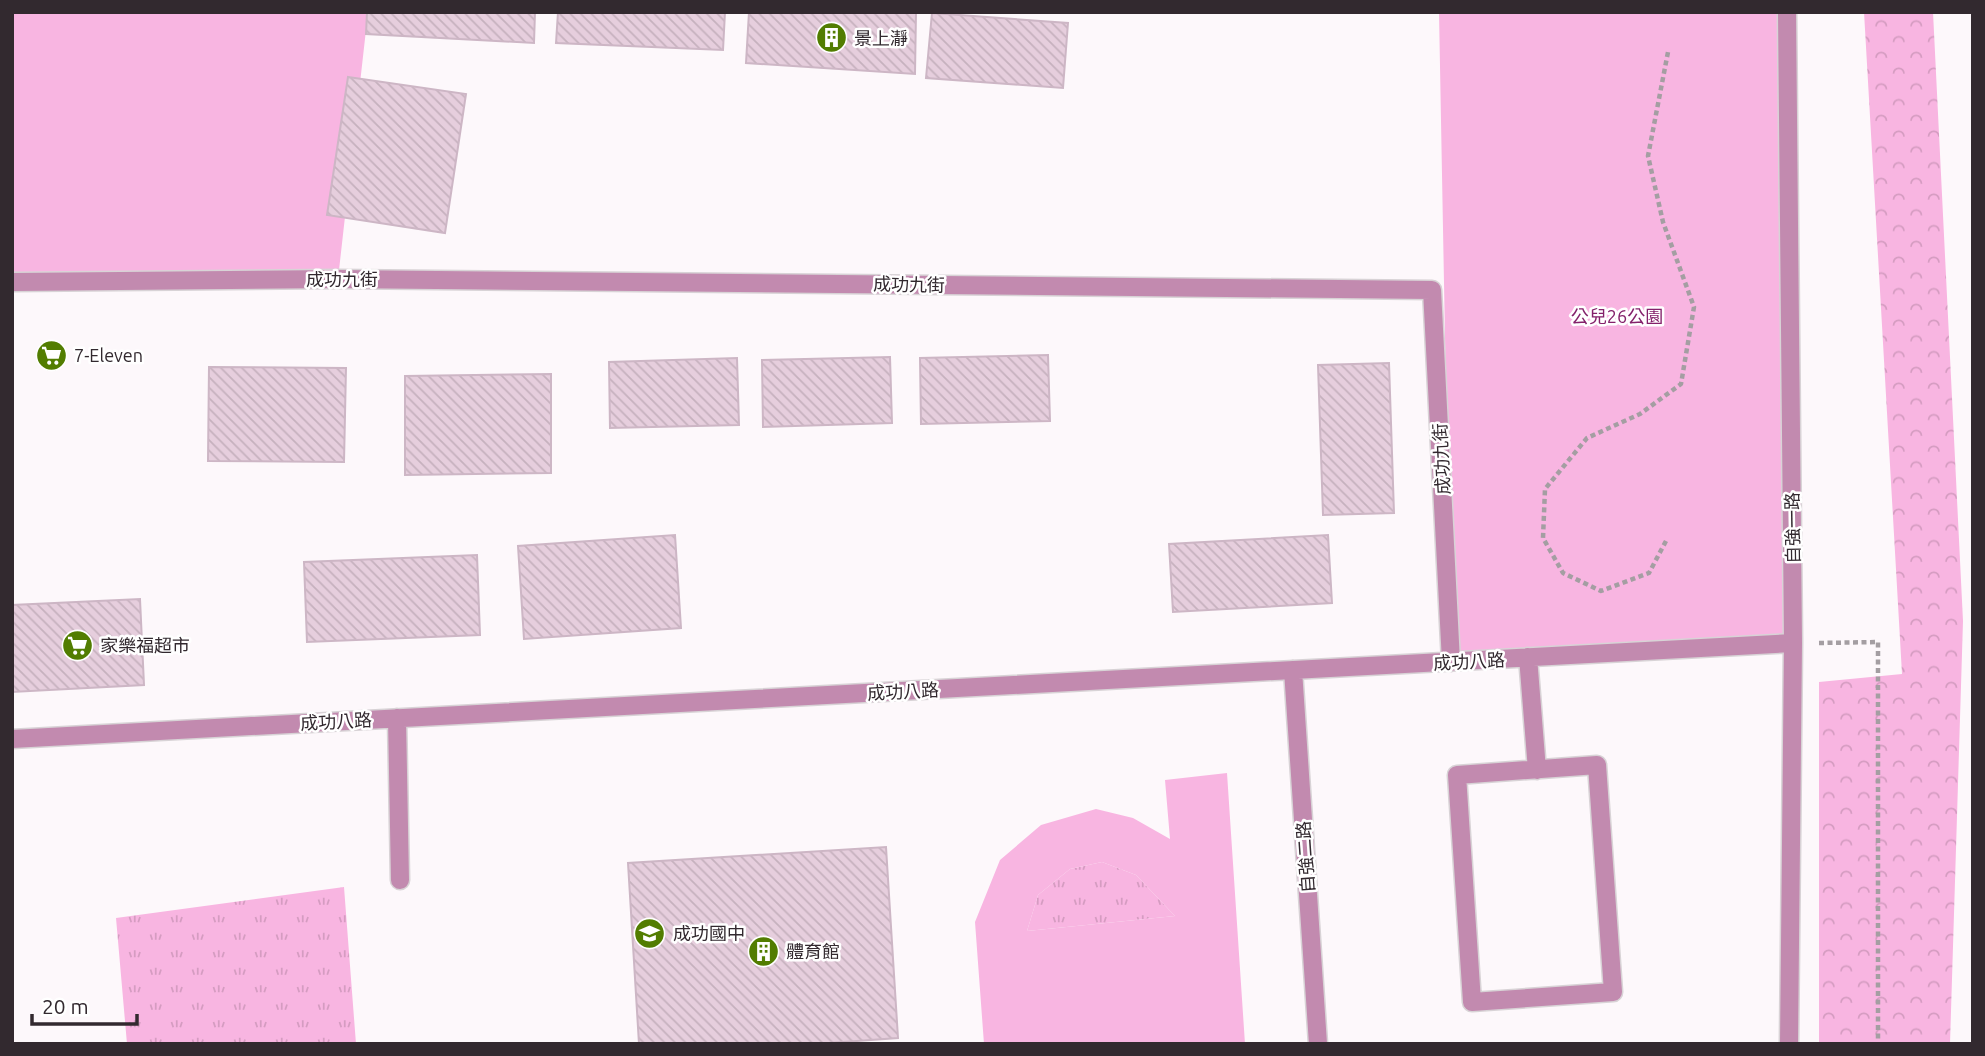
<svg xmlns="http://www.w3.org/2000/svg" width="1985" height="1056" viewBox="0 0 1985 1056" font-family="Ubuntu,'Noto Sans TC',sans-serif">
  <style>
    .grass { fill: url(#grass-tufts) }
    .forest { fill: url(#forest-crowns) }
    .park { fill: #f8b5e1; fill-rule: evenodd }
    .building { fill: url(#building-back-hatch); stroke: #cdb6c5; stroke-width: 2 }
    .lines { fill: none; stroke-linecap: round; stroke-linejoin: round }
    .minor-casing { stroke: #d8d3d6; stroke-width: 21 }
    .path { stroke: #a49ea2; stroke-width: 4.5; stroke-dasharray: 5 3.5; stroke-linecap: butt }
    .minor { stroke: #c28aaf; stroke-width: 18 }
    .labels { text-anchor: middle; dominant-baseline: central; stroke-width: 5; stroke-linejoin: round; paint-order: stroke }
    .poi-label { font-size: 18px; fill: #32292f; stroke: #fff; text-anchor: start }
    .street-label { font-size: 18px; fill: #32292f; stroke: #fff }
    .park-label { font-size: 18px; fill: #84216b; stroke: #fff }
  </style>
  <defs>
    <pattern id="grass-tufts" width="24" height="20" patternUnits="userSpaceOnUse" patternTransform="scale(1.75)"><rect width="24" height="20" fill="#f8b5e1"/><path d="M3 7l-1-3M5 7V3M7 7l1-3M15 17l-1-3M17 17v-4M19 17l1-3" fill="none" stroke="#d59cc1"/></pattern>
    <pattern id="forest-crowns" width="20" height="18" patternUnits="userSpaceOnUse" patternTransform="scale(1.75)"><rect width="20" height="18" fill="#f8b5e1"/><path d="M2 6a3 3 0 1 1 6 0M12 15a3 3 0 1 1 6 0" fill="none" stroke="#d59cc1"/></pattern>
    <pattern id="building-back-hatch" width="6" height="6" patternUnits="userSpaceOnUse" patternTransform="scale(1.75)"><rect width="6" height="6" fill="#e6cedd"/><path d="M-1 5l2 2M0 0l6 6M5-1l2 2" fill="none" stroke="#c6b1be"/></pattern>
  </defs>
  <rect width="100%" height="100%" fill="#fdf8fb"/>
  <path class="grass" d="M1102 862 1136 875 1175 916 1027 931 1038 895 1070 869Z
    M344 887 356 1044H127L116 918Z"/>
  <path class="forest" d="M1864 12H1933L1963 621 1950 1044H1819V682L1902 674Z"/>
  <path class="park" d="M12 12H368L338 279 12 282Z
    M1439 12H1787L1793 643 1451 662Z
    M1227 773 1245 1044H984L975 922 1000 860 1041 825 1096 809 1133 818 1170 839 1165 780ZM1102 862 1136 875 1175 916 1027 931 1038 895 1070 869Z"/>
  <path class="building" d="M367 12H535L534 43 366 34Z
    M558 12H725L723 50 556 43Z
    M749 12H916L915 74 746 63Z
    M932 13 1068 23 1063 88 926 78Z
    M348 77 466 94 445 233 327 215Z
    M1048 355 1050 421 921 424 920 358Z
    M890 357 892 423 763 427 762 360Z
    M737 358 739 425 610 428 609 362Z
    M1389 363 1394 513 1323 515 1318 365Z
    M209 367 346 368 344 462 208 461Z
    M551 374V473L405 475V376Z
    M675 535 681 628 524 639 518 546Z
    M1328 535 1332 603 1173 612 1169 544Z
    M477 555 480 635 307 642 304 562Z
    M140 599 144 685 12 692V605Z
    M886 847 898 1038 815 1044H639L628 863Z"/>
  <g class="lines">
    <defs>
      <path id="minor" d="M1787 12 1793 643 1789 1044
        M12 282 338 279 1432 290 1451 662
        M1528 657 1537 770
        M1293 670 1318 1044
        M397 718 400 880
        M12 739 1793 643
        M1597 765 1613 992 1472 1002 1457 775Z"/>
    </defs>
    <use href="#minor" class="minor-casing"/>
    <path class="path" d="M1666 541 1649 573 1601 591 1563 573 1543 538 1545 489 1587 438 1640 414 1681 384 1694 307 1663 222 1648 156 1668 52
      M1819 643 1878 642V1044"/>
    <use href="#minor" class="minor"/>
  </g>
  <defs>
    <symbol id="building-disc" viewBox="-11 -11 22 22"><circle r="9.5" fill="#527d01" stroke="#fff"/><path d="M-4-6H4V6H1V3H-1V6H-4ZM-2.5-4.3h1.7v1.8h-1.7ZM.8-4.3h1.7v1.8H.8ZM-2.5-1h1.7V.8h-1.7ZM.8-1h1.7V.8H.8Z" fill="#fff"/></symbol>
    <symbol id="supermarket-disc" viewBox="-11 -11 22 22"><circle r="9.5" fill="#527d01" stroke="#fff"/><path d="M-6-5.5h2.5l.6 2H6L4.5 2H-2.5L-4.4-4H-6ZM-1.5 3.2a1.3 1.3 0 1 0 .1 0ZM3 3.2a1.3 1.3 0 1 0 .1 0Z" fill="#fff"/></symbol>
    <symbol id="school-disc" viewBox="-11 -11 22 22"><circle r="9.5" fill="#527d01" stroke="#fff"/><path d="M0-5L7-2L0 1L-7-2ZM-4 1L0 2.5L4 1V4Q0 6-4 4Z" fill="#fff"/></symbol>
  </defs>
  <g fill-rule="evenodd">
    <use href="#building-disc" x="814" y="20" width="35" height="35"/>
    <use href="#supermarket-disc" x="34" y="338" width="35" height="35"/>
    <use href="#supermarket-disc" x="60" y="628" width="35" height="35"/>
    <use href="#school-disc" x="632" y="916" width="35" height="35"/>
    <use href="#building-disc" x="746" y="934" width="35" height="35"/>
  </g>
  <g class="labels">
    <g class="poi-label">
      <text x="854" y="38">景上瀞</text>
      <text x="74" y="355">7-Eleven</text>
      <text x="100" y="645">家樂福超市</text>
      <text x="673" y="933">成功國中</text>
      <text x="786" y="951">體育館</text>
    </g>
    <g class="street-label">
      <text x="342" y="279">成功九街</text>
      <text transform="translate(909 284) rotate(1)">成功九街</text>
      <text transform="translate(1441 459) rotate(-93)">成功九街</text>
      <text transform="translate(1792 528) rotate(-91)">自強一路</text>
      <text transform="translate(1469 661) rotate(-3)">成功八路</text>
      <text transform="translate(903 691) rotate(-3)">成功八路</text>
      <text transform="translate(336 721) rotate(-3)">成功八路</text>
      <text transform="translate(1305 857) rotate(-94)">自強二路</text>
    </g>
    <g class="park-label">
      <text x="1617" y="316">公兒26公園</text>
    </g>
  </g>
  <rect width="1985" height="1056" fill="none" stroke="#32292f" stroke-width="28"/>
  <path d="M32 1014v10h105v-10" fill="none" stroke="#32292f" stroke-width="3.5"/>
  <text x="42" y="1014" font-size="21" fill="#32292f" stroke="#ffffff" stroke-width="5" paint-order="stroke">20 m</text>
</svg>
